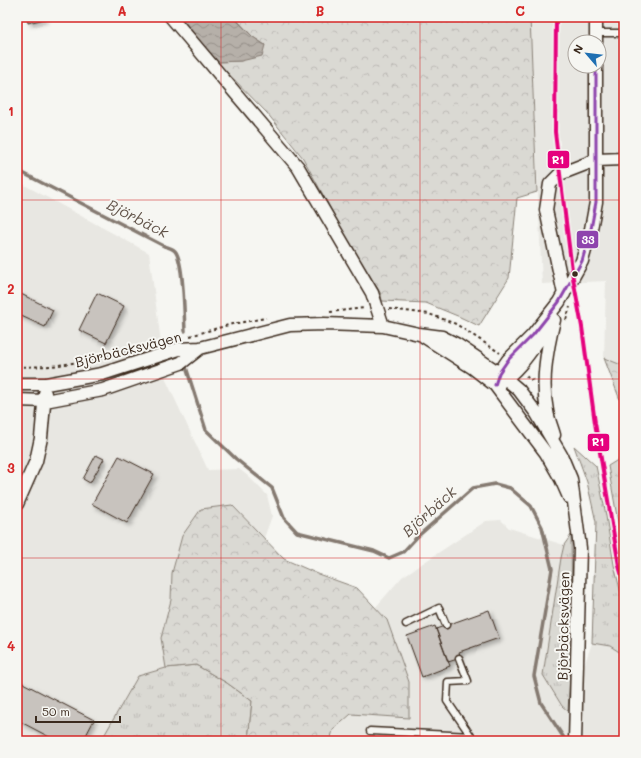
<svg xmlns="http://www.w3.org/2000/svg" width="641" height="758" viewBox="0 0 641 758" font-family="Mali,sans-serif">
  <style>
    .built { fill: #e8e7e2; fill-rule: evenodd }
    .grass { fill: url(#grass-tufts); stroke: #8a8278 }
    .forest { fill: url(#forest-crowns); stroke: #8a8278 }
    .water { fill: url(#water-waves); stroke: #857a71 }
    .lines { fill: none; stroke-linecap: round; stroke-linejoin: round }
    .stream { stroke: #857a71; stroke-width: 3.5 }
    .building { fill: #c8c3be; stroke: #3b2a1e; filter: url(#shadow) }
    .lane-casing { stroke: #3b2a1e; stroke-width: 9 }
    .street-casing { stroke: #3b2a1e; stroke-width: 15 }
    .path { stroke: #3b2a1e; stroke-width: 2; stroke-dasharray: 3 3; stroke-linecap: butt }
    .lane { stroke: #f6f6f2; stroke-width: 6 }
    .street { stroke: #f6f6f2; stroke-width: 12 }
    .bus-1-casing { stroke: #f6f6f2; stroke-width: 6 }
    .bus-1 { stroke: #8e44ad; stroke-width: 3 }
    .rail-1-casing { stroke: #f6f6f2; stroke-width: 7 }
    .rail-1 { stroke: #e5007d; stroke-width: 4 }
    .grid { fill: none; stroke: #d62828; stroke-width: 1; stroke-opacity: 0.55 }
    .bus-dot { fill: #3b2a1e; stroke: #f6f6f2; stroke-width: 1.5 }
    .labels { text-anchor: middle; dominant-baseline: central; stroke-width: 4; stroke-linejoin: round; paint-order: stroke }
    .street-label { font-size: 14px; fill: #3b2a1e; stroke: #f6f6f2 }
    .water-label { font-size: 15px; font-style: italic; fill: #605248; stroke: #f6f6f2 }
    .line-badge { stroke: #f6f6f2; stroke-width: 1.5 }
    .badge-label { font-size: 11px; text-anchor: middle; font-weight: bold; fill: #fff }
    .neatline { fill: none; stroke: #d62828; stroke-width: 1.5 }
    .grid-label { font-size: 13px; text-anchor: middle; font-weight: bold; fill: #d62828 }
  </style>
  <defs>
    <pattern id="grass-tufts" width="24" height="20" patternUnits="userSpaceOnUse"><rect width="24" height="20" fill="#dad9d3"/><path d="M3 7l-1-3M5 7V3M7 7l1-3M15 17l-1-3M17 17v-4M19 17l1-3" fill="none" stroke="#bcbab5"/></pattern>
    <pattern id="forest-crowns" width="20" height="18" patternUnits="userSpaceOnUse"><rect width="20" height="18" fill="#dad9d3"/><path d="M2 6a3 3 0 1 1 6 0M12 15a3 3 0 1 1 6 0" fill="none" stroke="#bcbab5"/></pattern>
    <pattern id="water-waves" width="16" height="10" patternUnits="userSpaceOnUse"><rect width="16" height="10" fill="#b6b0a9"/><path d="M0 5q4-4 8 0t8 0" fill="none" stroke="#958f89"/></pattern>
    <filter id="shadow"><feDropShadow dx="3" dy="3" stdDeviation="2" flood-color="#0004"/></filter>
  </defs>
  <rect width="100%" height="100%" fill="#f6f6f2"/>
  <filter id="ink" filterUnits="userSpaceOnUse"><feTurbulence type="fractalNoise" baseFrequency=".025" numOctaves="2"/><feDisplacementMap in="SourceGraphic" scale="8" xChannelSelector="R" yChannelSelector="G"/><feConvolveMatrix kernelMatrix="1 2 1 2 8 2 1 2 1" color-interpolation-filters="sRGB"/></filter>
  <g filter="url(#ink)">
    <path class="built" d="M530 17H624V366L604 358 606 281 542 284ZM575 42H599V66H575Z
      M17 181 149 253 166 380 208 470 239 469 248 476 267 495 272 516 264 538 232 505 172 573 171 600 161 638 166 668 138 676 101 741H17Z
      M501 520 509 528 564 545 543 675 562 706 569 710 592 643 610 646 624 655V741H330L333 730 351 714 409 718 387 620 375 608 402 577 486 521Z"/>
    <path class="grass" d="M574 446 596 466 605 510 614 565 624 606V655L610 646 592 643 596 522 587 482Z
      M624 456V556L608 466Z
      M571 535 572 640 568 711 562 706 543 675 561 558 564 545Z
      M196 665 227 683 252 701 248 741H101L138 676 166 668Z"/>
    <path class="forest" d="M231 17H530L537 192 517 198 509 278 479 326 460 317 426 303 382 301 381 294 346 237 303 158 267 113 217 62 241 61 265 45 253 37 238 21Z
      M604 358 624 366V407L620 400Z
      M232 505 284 559 318 574 357 588 387 620 409 682V718L351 714 333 730 330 741H248L252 701 227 683 196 665 166 668 161 638 171 600 172 573 182 536 201 509Z"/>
    <path class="water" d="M183 17H231L237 21 253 37 265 45 262 56 241 61 217 62 184 21Z"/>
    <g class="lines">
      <path class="stream" d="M17 170 164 246C168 247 173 249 175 251 184 261 184 315 185 331
        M186 367 206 430 236 459 272 488 284 518 297 532 374 551 389 558 403 552 417 537 473 488 495 484 510 488 531 506 542 527 552 569 534 676 541 703 566 741"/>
    </g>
    <path class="building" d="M27 17H45V19L28 23Z
      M17 292 53 310 45 327 17 314Z
      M97 293 124 306 106 343 79 330Z
      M96 455 104 459 90 483 83 479Z
      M119 456 154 474 127 523 92 504Z
      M489 610 499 638 459 652 461 658 448 662 436 629Z
      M435 626 450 666 422 677 407 636Z
      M17 680 94 720 83 741H57L17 720Z"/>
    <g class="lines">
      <defs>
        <path id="lane" d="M596 33H624
          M406 624 439 608 446 625
          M459 658 468 681 448 682 447 701 471 736V741
          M370 731 471 736"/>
        <path id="street" d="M171 17 298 167 372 293 383 326
          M596 42V17
          M564 294 546 210 550 184 560 174 596 160 624 159
          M554 320C547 349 541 381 547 411 548 419 552 427 554 435
          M423 336 473 368 495 385 546 453 561 479 569 497
          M499 383C519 371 532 349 545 331
          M17 384H46L102 374 179 349 200 348 290 325 324 324 383 326 419 334 442 337 456 344 499 373 519 390 537 414 561 455 571 479 580 548 575 741
          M495 385 499 373 508 360 533 335 559 302 582 261 591 229 596 202V66
          M17 400 45 401 103 390 181 363 200 348
          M17 504 36 461 41 438 45 393"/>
      </defs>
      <use href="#lane" class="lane-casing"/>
      <use href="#street" class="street-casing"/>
      <path class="path" d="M389 309 429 314 456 324 500 353
        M330 312 365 308
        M566 320 570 307
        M190 336 232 324 266 318
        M17 367 52 366 93 360 132 351
        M526 376 530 380 534 379"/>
      <use href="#lane" class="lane"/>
      <use href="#street" class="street"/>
      <defs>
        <path id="bus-1" d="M495 385 499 373 508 360 533 335 559 302 582 261 591 229 596 202V66"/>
      </defs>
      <use href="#bus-1" class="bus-1-casing"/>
      <use href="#bus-1" class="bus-1"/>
      <defs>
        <path id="rail-1" d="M556 17 555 132 560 174 573 278 582 327 595 423 619 566 624 583"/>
      </defs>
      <use href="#rail-1" class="rail-1-casing"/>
      <use href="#rail-1" class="rail-1"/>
    </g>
  </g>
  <path class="grid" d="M221 17V741M420 17V741M17 200H624M17 379H624M17 558H624"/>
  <circle class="bus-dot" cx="575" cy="274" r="3.5"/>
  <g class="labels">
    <g class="street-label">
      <text transform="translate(128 349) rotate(-14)">Björbäcksvägen</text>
      <text transform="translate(563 626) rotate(-89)">Björbäcksvägen</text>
    </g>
    <g class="water-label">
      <text transform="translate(138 218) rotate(27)">Björbäck</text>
      <text transform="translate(429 511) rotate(-42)">Björbäck</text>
    </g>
  </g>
  <g class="line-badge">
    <rect x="547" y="150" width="23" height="19" rx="4" fill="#e5007d"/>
    <rect x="576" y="230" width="23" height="19" rx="4" fill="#8e44ad"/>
    <rect x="587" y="433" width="23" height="19" rx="4" fill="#e5007d"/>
  </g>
  <g class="badge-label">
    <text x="558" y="164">R1</text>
    <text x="588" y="244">33</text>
    <text x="598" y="446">R1</text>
  </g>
  <rect width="641" height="758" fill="none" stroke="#f6f6f2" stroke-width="44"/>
  <g transform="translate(587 54) rotate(298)"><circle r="19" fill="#f6f6f2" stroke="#aba49d"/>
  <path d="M0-3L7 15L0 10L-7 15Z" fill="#1f6fb2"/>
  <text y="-6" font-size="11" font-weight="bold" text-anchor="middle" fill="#3b2a1e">N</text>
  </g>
  <path d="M36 716v6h84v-6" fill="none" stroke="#3b2a1e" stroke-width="2"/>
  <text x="42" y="716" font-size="12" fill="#3b2a1e" stroke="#f6f6f2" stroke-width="3" paint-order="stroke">50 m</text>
  <rect x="22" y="22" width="597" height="714" class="neatline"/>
  <g class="grid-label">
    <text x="122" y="16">A</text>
    <text x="320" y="16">B</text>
    <text x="520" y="16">C</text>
    <text x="11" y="116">1</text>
    <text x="11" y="294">2</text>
    <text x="11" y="473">3</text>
    <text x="11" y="651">4</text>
  </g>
</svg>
